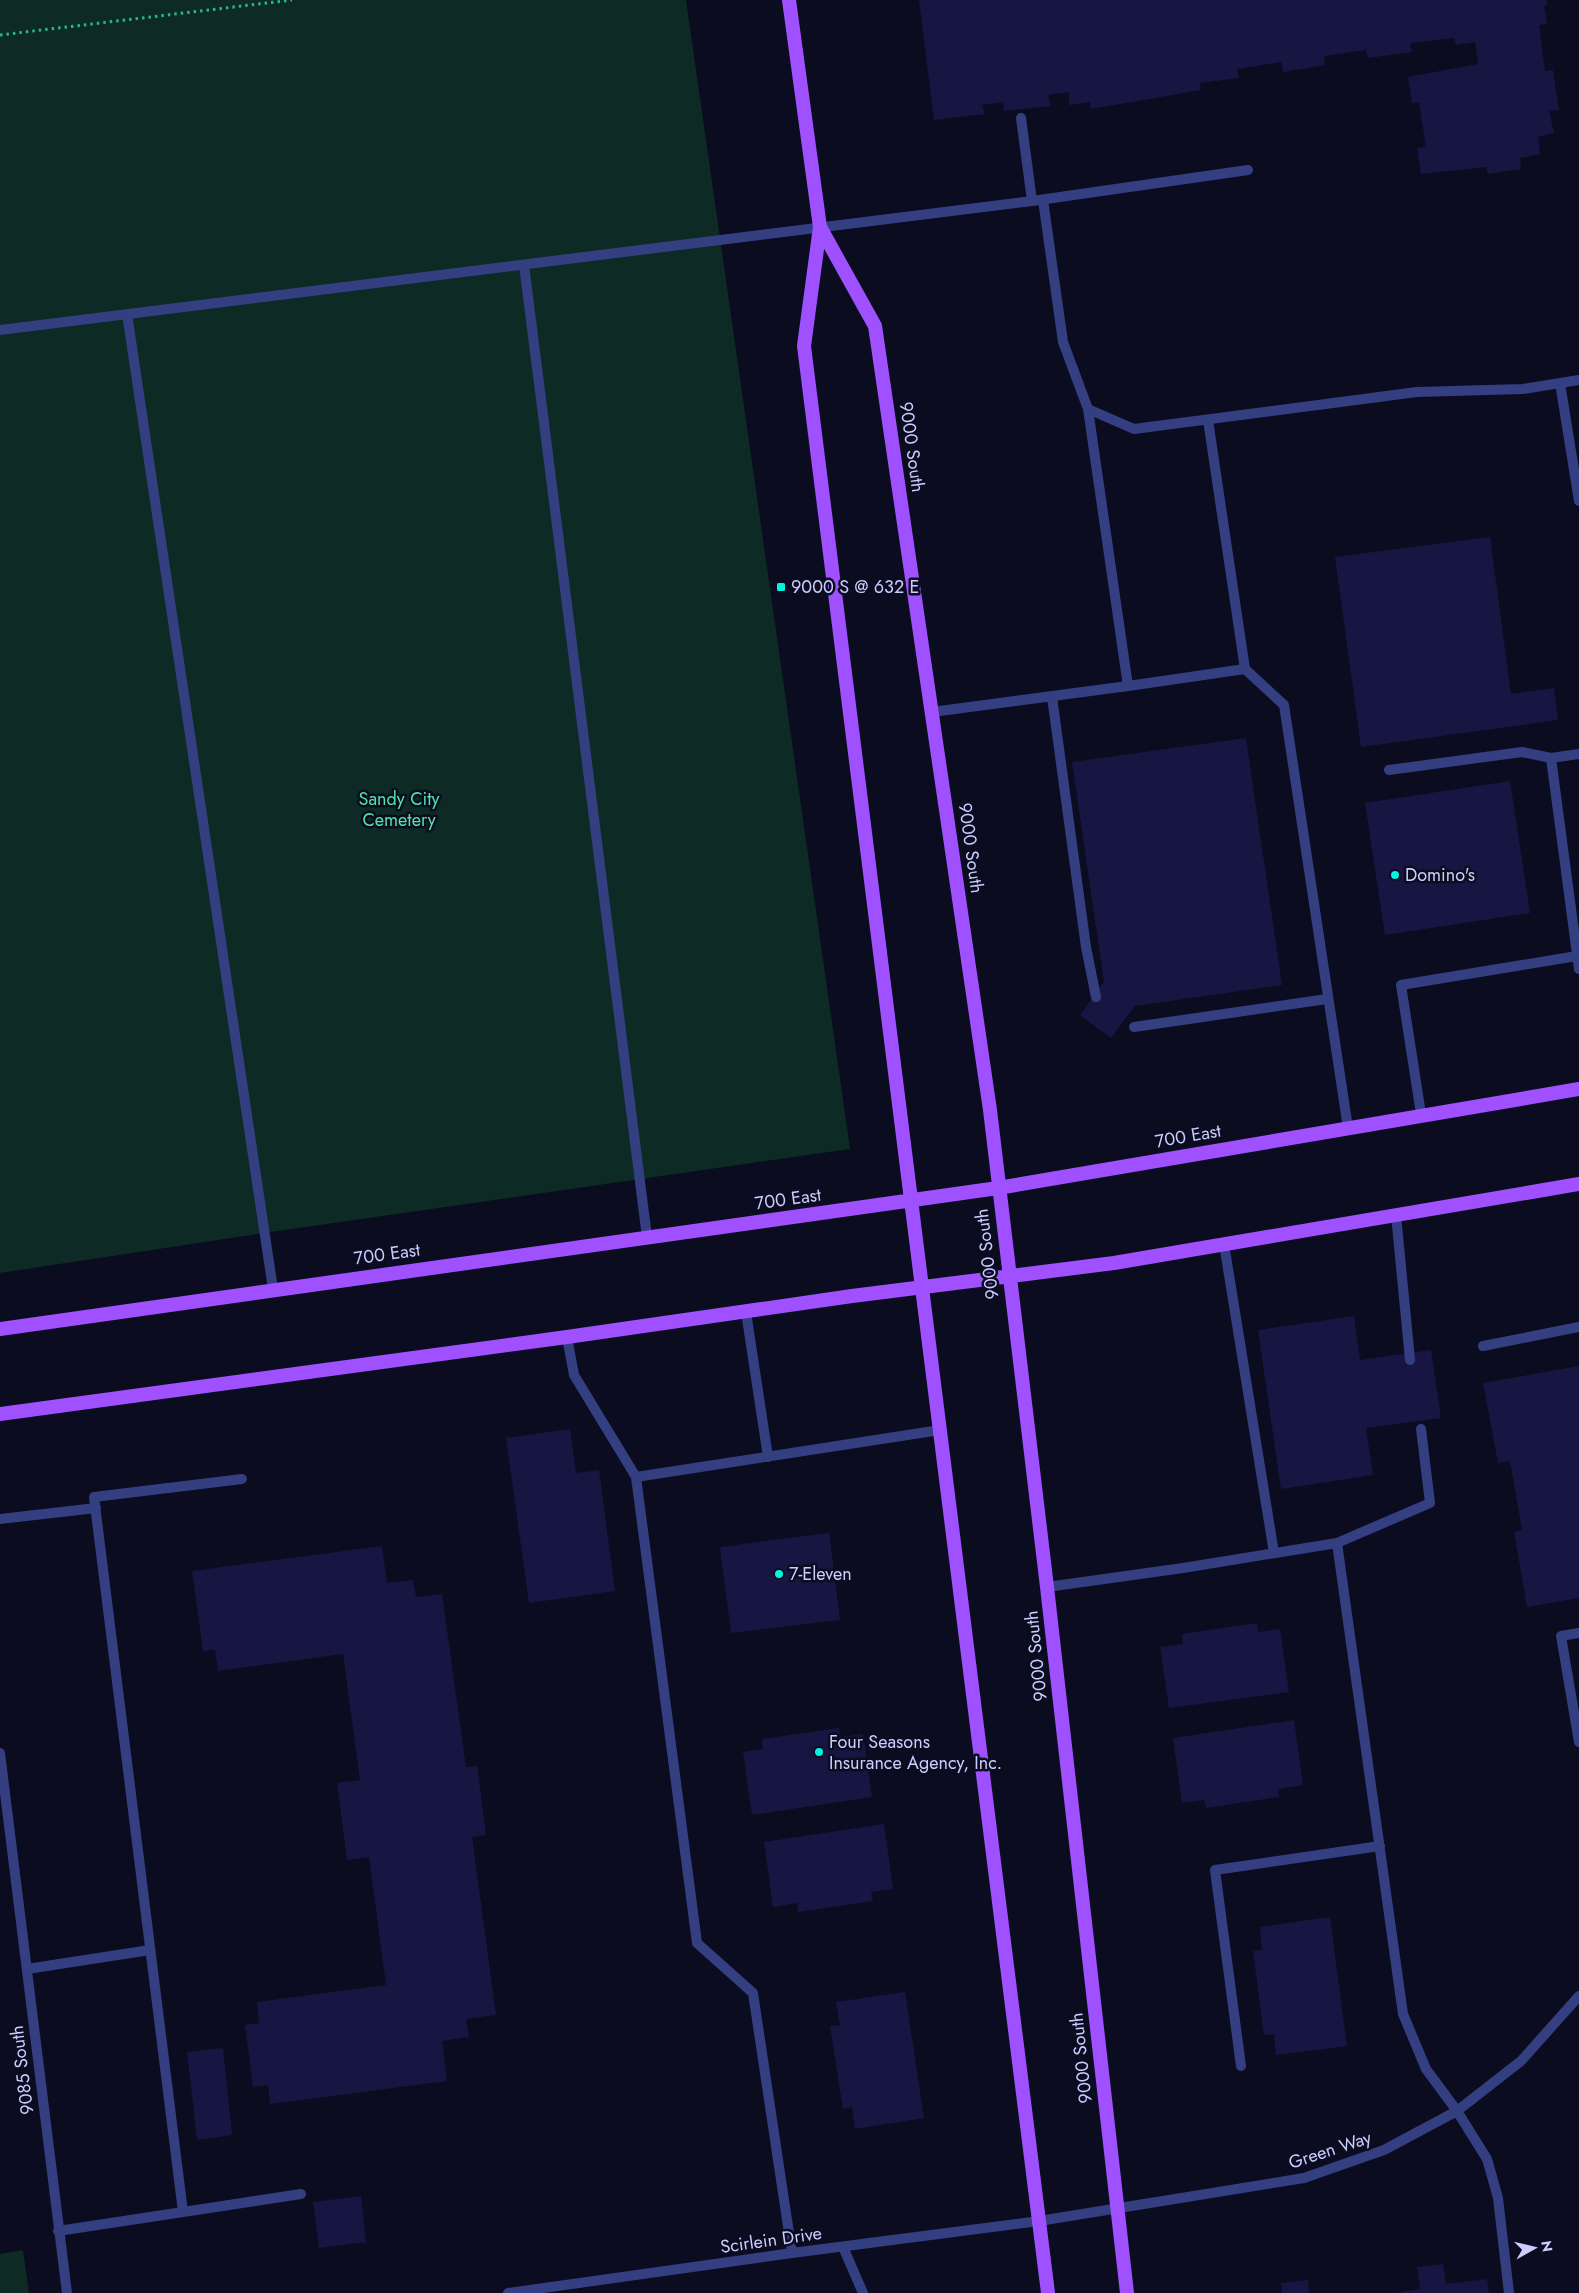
<svg xmlns="http://www.w3.org/2000/svg" width="1579" height="2293" viewBox="0 0 1579 2293" font-family="Jost,sans-serif">
  <style>
    .green { fill: #0e2a24 }
    .building { fill: #171642 }
    .lines { fill: none; stroke-linecap: round; stroke-linejoin: round }
    .path { stroke: #27b694; stroke-width: 3; stroke-dasharray: 2.5 4; stroke-linecap: butt }
    .service { stroke: #343f81; stroke-width: 10 }
    .minor { stroke: #343f81; stroke-width: 10 }
    .primary { stroke: #9f51ff; stroke-width: 14 }
    .poi-dot { fill: #00f5e1; stroke: #0b0c20; stroke-width: 2 }
    .labels { text-anchor: middle; dominant-baseline: central; stroke-width: 5; stroke-linejoin: round; paint-order: stroke }
    .street-label { font-size: 18px; fill: #caceff; stroke: #0b0c20 }
    .poi-label { font-size: 18px; fill: #caceff; stroke: #0b0c20; text-anchor: start }
    .park-label { font-size: 18px; fill: #51e5a5; stroke: #0b0c20 }
  </style>
  <rect width="100%" height="100%" fill="#0b0c20"/>
  <path class="green" d="M0 0H686L850 1149 264 1233 0 1273Z
    M23 2250 29 2293H0V2254Z"/>
  <path class="building" d="M919 0H1547V5L1544 6 1547 24 1539 25 1545 71 1553 70 1559 110 1549 111 1554 133 1538 137 1540 154 1520 158 1521 169 1488 174 1486 167 1421 174 1417 148 1426 147 1419 103H1412L1408 77 1478 64 1475 42 1456 45 1454 38 1410 43 1412 52 1368 58 1366 50 1324 56 1325 65 1283 72 1281 62 1237 69 1239 78 1200 83 1201 90 1091 109 1090 102 1069 105V92L1048 95 1051 106 1004 111 1003 102 982 105 985 114 934 120Z
    M1490 537 1511 694 1554 688 1558 720 1361 747 1335 557Z
    M1246 738 1282 985 1135 1006 1111 1038 1080 1015 1104 982 1072 762Z
    M1510 781 1530 913 1385 935 1365 803Z
    M1354 1316 1360 1360 1431 1350 1441 1418 1366 1428 1373 1475 1281 1489 1258 1330Z
    M1579 1366V1598L1527 1607 1514 1532 1522 1530 1510 1461 1498 1463 1483 1383Z
    M570 1429 576 1473 599 1470 615 1591 529 1603 506 1438Z
    M829 1533 840 1620 731 1633 720 1547Z
    M382 1546 387 1583 413 1580 416 1597 442 1594 466 1767 477 1766 486 1835 472 1837 496 2015 466 2019 469 2037 442 2041 447 2081 270 2104 268 2085 253 2087 245 2025 259 2023 257 2002 386 1985 369 1857 347 1860 337 1783 360 1780 343 1654 218 1671 215 1650 203 1651 192 1571Z
    M1257 1623 1258 1632 1280 1629 1289 1692 1169 1708 1160 1647 1183 1644 1182 1634Z
    M1294 1720 1303 1785 1278 1789 1279 1797 1206 1808 1204 1800 1182 1803 1173 1738Z
    M839 1728 841 1737 863 1734 872 1797 752 1815 743 1752 763 1749 762 1739Z
    M884 1824 893 1889 871 1892 873 1901 798 1912 797 1903 773 1907 764 1842Z
    M1330 1917 1347 2046 1276 2055 1274 2034 1264 2035 1253 1951 1262 1950 1260 1927Z
    M905 1992 924 2118 855 2129 852 2107 843 2109 830 2026 840 2025 836 2002Z
    M223 2048 232 2135 197 2140 187 2052Z
    M361 2196 366 2242 319 2248 313 2202Z
    M1443 2264 1446 2284 1487 2279 1489 2293H1395L1420 2289 1417 2267Z
    M1308 2280 1309 2293H1282L1281 2283Z"/>
  <g class="lines">
    <path class="path" d="M0 35 292 0"/>
    <path class="service" d="M1021 118 1032 201
      M1043 200 1063 342 1088 409 1134 429 1417 392 1523 389 1579 380
      M524 265 647 1237
      M127 314 273 1289
      M0 330 1032 201 1248 170
      M1560 383 1579 501
      M1088 409 1128 686 1245 669 1208 420
      M1245 669 1284 705 1348 1128
      M1052 697 1086 947 1096 997
      M932 712 1128 686
      M1579 754 1551 758 1579 969
      M1389 770 1522 752 1551 758
      M1134 1027 1327 999
      M1421 1114 1401 985 1577 956
      M1396 1215 1410 1360
      M1224 1244 1274 1553
      M746 1312 768 1457
      M567 1337 574 1375 636 1477
      M1483 1346 1579 1327
      M1421 1429 1430 1503 1337 1543 1403 2014 1426 2069 1457 2111
      M0 1519 96 1508
      M1047 1587 1183 1568 1337 1543
      M1579 1633 1561 1636 1579 1742
      M27 1969 150 1950
      M1241 2066 1215 1870 1380 1846
      M183 2212 301 2194
      M58 2231 183 2212 94 1497 242 1479
      M843 2247 863 2293
      M792 2253 753 1993 697 1943 636 1477 940 1430"/>
    <path class="minor" d="M0 1753 67 2293
      M1457 2111 1487 2159 1498 2198 1509 2293
      M508 2293 792 2253 1039 2221 1304 2178 1384 2150 1457 2111 1521 2061 1579 1996"/>
    <path class="primary" d="M789 0 820 227 804 346 1048 2293
      M820 227 875 326 990 1110 1047 1587 1127 2293
      M0 1329 998 1188 1579 1089
      M0 1414 567 1337 852 1296 1114 1263 1579 1184"/>
  </g>
  <g class="poi-dot">
    <rect x="776" y="582" width="10" height="10" rx="2.5"/>
    <circle cx="1395" cy="875" r="5"/>
    <circle cx="779" cy="1574" r="5"/>
    <circle cx="819" cy="1752" r="5"/>
  </g>
  <g class="labels">
    <g class="street-label">
      <text transform="translate(912 447) rotate(82)">9000 South</text>
      <text transform="translate(971 848) rotate(82)">9000 South</text>
      <text transform="translate(1188 1136) rotate(-10)">700 East</text>
      <text transform="translate(788 1199) rotate(-8)">700 East</text>
      <text transform="translate(387 1254) rotate(-8)">700 East</text>
      <text transform="translate(987 1254) rotate(-97)">9000 South</text>
      <text transform="translate(1036 1656) rotate(-96)">9000 South</text>
      <text transform="translate(1081 2058) rotate(-96)">9000 South</text>
      <text transform="translate(22 2070) rotate(-97)">9085 South</text>
      <text transform="translate(1330 2150) rotate(-18)">Green Way</text>
      <text transform="translate(771 2240) rotate(-8)">Scirlein Drive</text>
    </g>
    <g class="poi-label">
      <text x="791" y="587">9000 S @ 632 E</text>
      <text x="1405" y="875">Domino's</text>
      <text x="789" y="1574">7-Eleven</text>
      <text x="829" y="1742">Four Seasons<tspan x="829" dy="21">Insurance Agency, Inc.</tspan></text>
    </g>
    <g class="park-label">
      <text x="399" y="799">Sandy City<tspan x="399" dy="21">Cemetery</tspan></text>
    </g>
  </g>
  <g transform="translate(1534 2248) rotate(82)" stroke="#0b0c20" stroke-width="4" paint-order="stroke">
  <path d="M0-4L9 19L0 12L-9 19Z" fill="#caceff"/>
  <text y="-8" font-size="14" font-weight="bold" text-anchor="middle" fill="#caceff">N</text>
  </g>
</svg>
